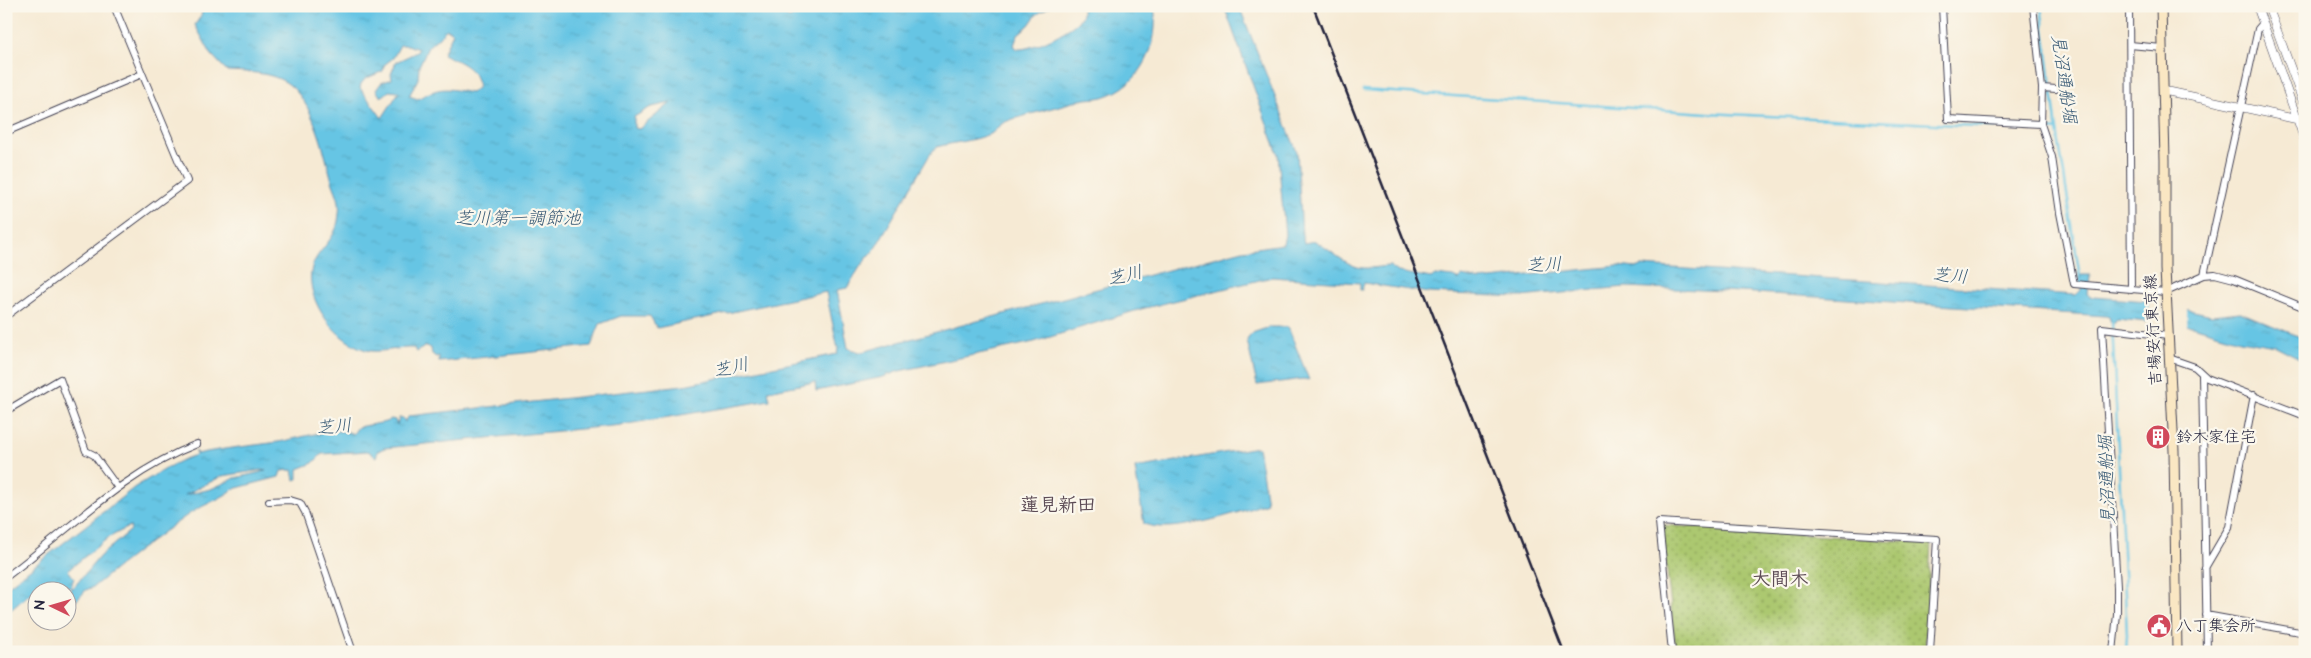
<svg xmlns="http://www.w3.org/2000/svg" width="2311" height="658" viewBox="0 0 2311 658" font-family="'Architects Daughter','Klee One',sans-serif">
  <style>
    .park { fill: url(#park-dots); stroke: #677555 }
    .water { fill: url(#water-ripples); stroke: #447490; fill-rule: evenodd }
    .pier { fill: #f6ead4 }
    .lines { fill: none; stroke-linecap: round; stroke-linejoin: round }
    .stream { stroke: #66c5e4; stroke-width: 2.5 }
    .minor-casing { stroke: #424052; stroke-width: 8 }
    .tertiary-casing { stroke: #424052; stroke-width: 9 }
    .secondary-casing { stroke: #424052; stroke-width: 11 }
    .minor { stroke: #fff; stroke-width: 6 }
    .tertiary { stroke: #fff; stroke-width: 8 }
    .secondary { stroke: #fae7c3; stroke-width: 9 }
    .rail { stroke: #22223b; stroke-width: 2.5 }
    .labels { text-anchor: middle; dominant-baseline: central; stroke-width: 4.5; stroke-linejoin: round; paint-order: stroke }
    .street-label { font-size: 16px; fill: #22223b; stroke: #fbf7ec }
    .poi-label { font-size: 16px; fill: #22223b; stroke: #fbf7ec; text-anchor: start }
    .water-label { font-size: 18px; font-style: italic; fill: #3a5b76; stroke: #fbf7ec }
    .quarter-label { font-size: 19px; font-weight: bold; fill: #5e4d57; stroke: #fbf7ec }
  </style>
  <defs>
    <pattern id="park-dots" width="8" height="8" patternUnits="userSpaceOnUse" patternTransform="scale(1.25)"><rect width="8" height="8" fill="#acc86f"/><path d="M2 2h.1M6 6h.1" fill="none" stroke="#8ca25c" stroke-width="1.8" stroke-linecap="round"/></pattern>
    <pattern id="water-ripples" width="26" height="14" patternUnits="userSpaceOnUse" patternTransform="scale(1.25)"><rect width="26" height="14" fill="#66c5e4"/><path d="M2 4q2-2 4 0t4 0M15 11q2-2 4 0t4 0" fill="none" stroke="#58a9c4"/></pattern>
  </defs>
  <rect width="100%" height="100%" fill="#fbf7ec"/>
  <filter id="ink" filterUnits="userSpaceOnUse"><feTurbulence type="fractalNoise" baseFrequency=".02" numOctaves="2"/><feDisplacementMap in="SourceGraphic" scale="10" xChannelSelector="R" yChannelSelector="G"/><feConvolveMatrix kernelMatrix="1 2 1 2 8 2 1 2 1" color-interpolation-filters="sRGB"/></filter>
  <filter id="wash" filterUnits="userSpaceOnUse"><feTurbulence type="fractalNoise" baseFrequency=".0096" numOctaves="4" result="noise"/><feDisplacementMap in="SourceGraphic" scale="20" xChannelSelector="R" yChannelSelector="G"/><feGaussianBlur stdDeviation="1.12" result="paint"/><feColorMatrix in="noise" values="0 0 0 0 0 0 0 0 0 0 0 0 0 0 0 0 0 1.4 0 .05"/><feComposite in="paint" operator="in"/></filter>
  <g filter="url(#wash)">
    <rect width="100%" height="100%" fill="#f6ead4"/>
    <path class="park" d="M1662 525 1931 543 1925 652H1676Z"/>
    <path class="water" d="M200 6H787L784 10 786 16 790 18 801 6 814 8 816 6H1050L1036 15 1029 25 1018 34 1014 45 1017 49C1029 51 1065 33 1075 24 1081 19 1084 13 1081 6H1154C1160 44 1143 85 1103 97 1095 99 1087 98 1080 100 1059 106 1038 112 1017 118 1012 119 1004 122 1000 125 997 128 995 131 992 133 974 141 955 142 936 147L929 156 874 250 860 267 847 288 837 290 848 348 858 353 1243 250 1283 244 1285 235 1278 154 1224 6H1239L1297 152 1302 235 1304 243 1315 241C1329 249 1348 267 1363 268 1372 269 1381 266 1390 266L1398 272 1431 278 1435 275 1453 277 1459 280 1462 276 1480 280 1618 266 1636 268 1642 266 2076 295 2081 290V275H2090C2090 282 2087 287 2087 294L2092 297 2148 301 2212 315 2240 312 2305 339V361L2276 346 2240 340 2193 326 2116 319 2115 323H2111L2109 317 2106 316 1725 291 1625 287 1520 297 1429 293 1364 283 1362 290H1360V283L1272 277 1141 309 1034 342 899 371 883 377 816 391 815 382 768 391 770 400 621 425 384 448 378 451 376 457 368 451 322 454 313 463 298 469V479L295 480 293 470 281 471 279 477 233 489C227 496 199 507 189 514 156 537 124 561 93 587L86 590 76 601 72 596 71 588 68 586 64 590 56 584 57 582 48 578 6 614V588L135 487C154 476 173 462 196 455V451L197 454C224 448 251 446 278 442 294 440 338 425 353 434L358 427 386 422 391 419 395 420 397 425 399 418H403L405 422 409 416 684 385 837 354 838 349 826 292 657 328 650 316H621L600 324 591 346 439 362V356L436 357 432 354 431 348 426 346 416 352 414 348C400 347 386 352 372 351 339 347 303 300 312 267 316 252 336 239 338 221 339 215 340 208 339 202 338 195 334 188 332 181 324 152 315 108 292 87 276 72 248 72 227 71L211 54 195 25 202 14ZM447 29 453 33 443 54C457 61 478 68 478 87L471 93C447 88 439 86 418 99L409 96 418 79 419 66 428 47ZM400 45H408L418 49 417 52 396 62 391 74 392 79 381 83 376 90 380 96H383L389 91 399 92 382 118 360 88 361 84 365 79 383 71 384 65 393 58ZM671 103 639 129 634 128V117L651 107ZM262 470 266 471 235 478 211 489 185 495 222 476ZM130 526 131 530 100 556 73 588 71 586 74 578 68 570 108 538Z
      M1270 327H1288L1309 380 1303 379 1257 385 1247 340 1252 333Z
      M1258 447 1267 503C1237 513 1173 535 1144 524L1135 468Z"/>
    <path class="pier" d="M2150 299 2187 308V327L2147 324Z"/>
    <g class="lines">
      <path class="stream" d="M2041 6 2057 130 2081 284
        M1363 90 1707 113 2039 129
        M2048 129 2057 130
        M2112 321 2127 635 2126 652"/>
    </g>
  </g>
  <g filter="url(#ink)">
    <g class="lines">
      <defs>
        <path id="minor" d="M1942 6 1948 119 2041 124
          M2033 6 2042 88 2041 124 2052 157 2060 213 2074 284 2166 292 2204 275 2215 274 2234 279 2305 308
          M2129 6 2131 290
          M2130 45 2162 48
          M2042 88 2056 89
          M6 132 142 74
          M2204 275 2258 29 2263 23
          M6 316 187 181 114 6
          M2169 358 2195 367 2207 378 2305 416
          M2202 374 2207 652
          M6 411 60 379 86 451 94 455 118 488
          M269 501 290 500 300 503 305 512 353 652
          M2205 568 2229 527 2254 395
          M6 577C68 531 124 472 197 444
          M2206 615 2305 633
          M1672 652 1659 522 1937 539 1930 652
          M2113 652 2117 614V587L2102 328 2168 336"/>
        <path id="tertiary" d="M2257 6 2305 141
          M2268 6 2305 107
          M2163 91 2171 92 2305 121"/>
        <path id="secondary" d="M2161 6 2165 160V269L2174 451 2177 652"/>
      </defs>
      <use href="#minor" class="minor-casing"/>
      <use href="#tertiary" class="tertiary-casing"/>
      <use href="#secondary" class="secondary-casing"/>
      <use href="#minor" class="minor"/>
      <use href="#tertiary" class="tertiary"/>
      <use href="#secondary" class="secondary"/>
      <path class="rail" d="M1313 6 1564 652"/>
    </g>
  </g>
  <defs>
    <symbol id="building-disc" viewBox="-11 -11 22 22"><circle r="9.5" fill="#d1495b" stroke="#fbf7ec"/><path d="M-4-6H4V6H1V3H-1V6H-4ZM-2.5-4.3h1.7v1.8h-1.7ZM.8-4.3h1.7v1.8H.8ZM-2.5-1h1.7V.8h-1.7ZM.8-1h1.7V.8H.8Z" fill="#fff"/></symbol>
    <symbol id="civic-disc" viewBox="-11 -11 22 22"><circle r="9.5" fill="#d1495b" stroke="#fbf7ec"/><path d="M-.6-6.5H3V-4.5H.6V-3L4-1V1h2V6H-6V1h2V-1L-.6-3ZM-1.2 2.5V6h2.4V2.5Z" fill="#fff"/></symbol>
  </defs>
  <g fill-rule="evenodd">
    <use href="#building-disc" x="2144" y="423" width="28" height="28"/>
    <use href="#civic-disc" x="2145" y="612" width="28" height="28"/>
  </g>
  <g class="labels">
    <g class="street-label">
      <text transform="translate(2153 330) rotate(-93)">吉場安行東京線</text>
    </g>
    <g class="poi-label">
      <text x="2176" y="437">鈴木家住宅</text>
      <text x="2176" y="626">八丁集会所</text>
    </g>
    <g class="water-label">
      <text transform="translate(2064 79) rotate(82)">見沼通船堀</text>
      <text x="518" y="218">芝川第一調節池</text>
      <text transform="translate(1544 265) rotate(-3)">芝川</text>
      <text transform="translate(1125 276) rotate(-14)">芝川</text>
      <text transform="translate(1950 276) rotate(4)">芝川</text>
      <text transform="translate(731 368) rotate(-13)">芝川</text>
      <text transform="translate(334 427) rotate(-6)">芝川</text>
      <text transform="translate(2107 480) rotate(-92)">見沼通船堀</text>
    </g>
    <g class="quarter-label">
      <text x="1058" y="505">蓮見新田</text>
      <text x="1780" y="579">大間木</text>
    </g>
  </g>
  <rect width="2311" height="658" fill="none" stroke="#fbf7ec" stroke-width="25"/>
  <g transform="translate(52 606) rotate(275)"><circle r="24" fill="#fbf7ec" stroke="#a4a2a5"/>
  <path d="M0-4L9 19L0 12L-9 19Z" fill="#d1495b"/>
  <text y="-8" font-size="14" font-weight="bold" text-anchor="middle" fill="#22223b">N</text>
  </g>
</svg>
